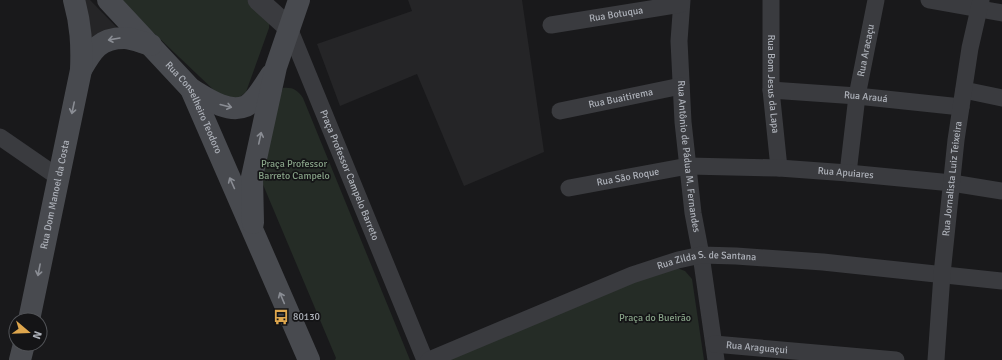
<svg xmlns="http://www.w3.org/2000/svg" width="1002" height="360" viewBox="0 0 1002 360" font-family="Signika,sans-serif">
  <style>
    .built { fill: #252527 }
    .green { fill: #252c26 }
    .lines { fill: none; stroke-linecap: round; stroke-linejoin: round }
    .minor { stroke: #3a3b3f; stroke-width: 17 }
    .tertiary { stroke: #3a3b3f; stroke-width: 21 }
    .secondary { stroke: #484a4f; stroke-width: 22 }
    .oneway { stroke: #8a8d94 }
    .labels { text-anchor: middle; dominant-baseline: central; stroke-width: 3.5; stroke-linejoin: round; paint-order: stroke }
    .street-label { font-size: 10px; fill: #adb1b9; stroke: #141416 }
    .park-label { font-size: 10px; fill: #86a186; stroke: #141416 }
    .poi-label { font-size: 10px; fill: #adb1b9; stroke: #141416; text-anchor: start }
  </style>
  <rect width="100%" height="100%" fill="#19191b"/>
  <path class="built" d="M78 0H90L134 45 118 38 87 60Z
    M408 0H522L544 152 464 186 417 74 340 106 317 44 412 11Z"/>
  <path class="green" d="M119 0H247C258 7 271 12 269 28L246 92 237 99 219 95Z
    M283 88C292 87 298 90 303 98L410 360H335L336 358 256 168Z
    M677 268 685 271 692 279 704 360H449L621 286Z"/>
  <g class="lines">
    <g class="minor">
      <path id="s1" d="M682 0 679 41 683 122 693 213 701 255 716 360"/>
      <path id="s2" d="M771 0V90L779 168"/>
      <path d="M929 0 1002 13"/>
      <path id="s3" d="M551 25 681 4"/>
      <path id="s4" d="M289 28 425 360"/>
      <path id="s5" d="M771 90 857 96 961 107"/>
      <path d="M964 90 1002 98"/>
      <path id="s6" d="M560 111 681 86"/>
      <path d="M0 137 58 177"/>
      <path id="s7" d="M848 173 857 96 876 0"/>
      <path id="s8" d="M569 188 688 166 779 168 848 173 952 183 1002 191"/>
      <path id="s9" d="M714 344 896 360"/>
      <path id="s10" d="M429 360 632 275 678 260 701 255 736 256 823 262 1002 281"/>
      <path id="s11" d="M936 360 942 274 956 140 970 48 981 0"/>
    </g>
    <path class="tertiary" d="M258 0 289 28"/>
    <g class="secondary">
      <path id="s12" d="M108 0 191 89 309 360"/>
      <path d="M81 70C92 51 99 38 124 38 132 38 143 43 151 45"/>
      <path d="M191 89C206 98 228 114 246 106 256 101 265 84 271 75"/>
      <path d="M253 223 252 177 276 67 299 0"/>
      <path id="s13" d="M29 320 81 70C82 45 81 25 74 0"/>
      <path d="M20 360 24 344"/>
    </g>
  </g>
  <defs><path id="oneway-shaft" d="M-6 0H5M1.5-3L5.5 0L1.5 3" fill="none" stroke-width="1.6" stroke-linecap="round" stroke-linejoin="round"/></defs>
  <g class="oneway">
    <use href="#oneway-shaft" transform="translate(114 39) rotate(170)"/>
    <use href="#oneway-shaft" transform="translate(226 106) rotate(14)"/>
    <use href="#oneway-shaft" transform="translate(73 108) rotate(102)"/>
    <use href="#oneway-shaft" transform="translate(260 138) rotate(-78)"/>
    <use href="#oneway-shaft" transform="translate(232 183) rotate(-114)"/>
    <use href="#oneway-shaft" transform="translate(39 270) rotate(101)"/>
    <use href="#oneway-shaft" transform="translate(282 298) rotate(-113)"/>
  </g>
  <defs>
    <symbol id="bus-bare" viewBox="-9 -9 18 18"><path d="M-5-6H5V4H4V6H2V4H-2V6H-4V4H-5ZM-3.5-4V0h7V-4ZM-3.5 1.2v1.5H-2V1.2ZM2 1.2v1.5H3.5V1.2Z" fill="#dea64d" stroke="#141416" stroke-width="2.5" paint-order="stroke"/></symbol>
  </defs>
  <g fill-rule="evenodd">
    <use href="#bus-bare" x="270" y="306" width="22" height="22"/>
  </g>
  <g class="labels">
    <g class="street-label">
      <text stroke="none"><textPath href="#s3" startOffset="66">Rua Botuqua</textPath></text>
      <text stroke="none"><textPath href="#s7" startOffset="124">Rua Aracaçu</textPath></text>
      <text stroke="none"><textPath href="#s2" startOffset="84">Rua Bom Jesus da Lapa</textPath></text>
      <text stroke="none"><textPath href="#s5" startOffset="95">Rua Arauá</textPath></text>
      <text stroke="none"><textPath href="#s6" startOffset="62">Rua Buaitirema</textPath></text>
      <text stroke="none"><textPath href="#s12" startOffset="139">Rua Conselheiro Teodoro</textPath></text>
      <text stroke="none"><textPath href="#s1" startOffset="157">Rua Antônio de Pádua M. Fernandes</textPath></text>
      <text stroke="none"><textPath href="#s8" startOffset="279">Rua Apuiares</textPath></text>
      <text stroke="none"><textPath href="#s4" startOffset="159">Praça Professor Campelo Barreto</textPath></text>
      <text stroke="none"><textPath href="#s8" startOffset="60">Rua São Roque</textPath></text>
      <text stroke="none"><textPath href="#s11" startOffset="182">Rua Jornalista Luiz Teixeira</textPath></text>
      <text stroke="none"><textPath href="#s13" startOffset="128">Rua Dom Manoel da Costa</textPath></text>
      <text stroke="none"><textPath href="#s10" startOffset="297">Rua Zilda S. de Santana</textPath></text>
      <text stroke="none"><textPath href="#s9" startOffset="43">Rua Araguaçui</textPath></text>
    </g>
    <g class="park-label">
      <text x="294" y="164">Praça Professor<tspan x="294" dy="12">Barreto Campelo</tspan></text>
      <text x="655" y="318">Praça do Bueirão</text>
    </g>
    <g class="poi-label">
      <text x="293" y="317">80130</text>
    </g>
  </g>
  <g transform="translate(28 332) rotate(109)"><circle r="19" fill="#141416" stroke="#515357"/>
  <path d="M0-3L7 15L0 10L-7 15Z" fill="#dea64d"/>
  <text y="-6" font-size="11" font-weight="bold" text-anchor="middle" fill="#adb1b9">N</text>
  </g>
</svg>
